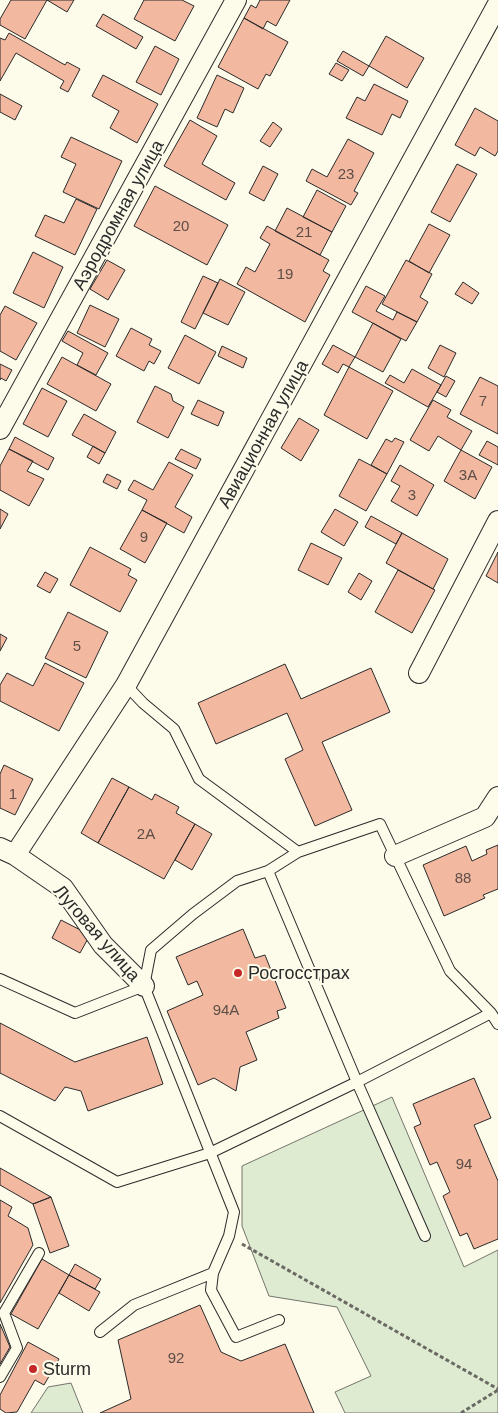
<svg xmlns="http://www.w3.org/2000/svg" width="498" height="1413" viewBox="0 0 498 1413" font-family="Arial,sans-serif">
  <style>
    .green { fill: #deebd1; stroke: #74746e }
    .building { fill: #f2b8a0; stroke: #2b2b2b }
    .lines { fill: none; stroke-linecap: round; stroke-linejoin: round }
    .lane-casing { stroke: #2b2b2b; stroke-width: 12 }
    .street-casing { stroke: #2b2b2b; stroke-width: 22 }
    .path { stroke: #6a6964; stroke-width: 3; stroke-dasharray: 4 2.5; stroke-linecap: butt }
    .lane { stroke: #fdfbea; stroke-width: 10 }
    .street { stroke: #fdfbea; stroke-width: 20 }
    .poi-dot { fill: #c62828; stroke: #fdfbea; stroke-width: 2 }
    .labels { text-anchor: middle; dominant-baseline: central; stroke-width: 4; stroke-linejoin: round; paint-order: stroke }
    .number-label { font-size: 15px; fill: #5d4e48 }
    .street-label { font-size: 18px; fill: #2b2b2b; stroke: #fdfbea }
    .poi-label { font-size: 18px; fill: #2b2b2b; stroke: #fdfbea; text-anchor: start }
  </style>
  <rect width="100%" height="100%" fill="#fdfbea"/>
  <path class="green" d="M392 1097 464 1267 498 1250V1413H345L335 1392 371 1376 337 1307 269 1296 242 1226V1166Z
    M71 1383 83 1413H31L48 1387Z"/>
  <path class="building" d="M11 0H47L25 39 0 25V19Z
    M47 0H74L67 12Z
    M144 0H182L194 6 175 41 134 19Z
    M260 0H290L276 26 267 21 263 29 244 18 251 5 256 8Z
    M103 14 143 37 136 49 96 26Z
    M244 18 288 42 270 76 266 74 258 89 218 67Z
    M9 33 65 65 67 62 80 69 68 92 60 88 64 81 16 53 0 81V38L5 40Z
    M386 36 424 58 407 88 369 66Z
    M155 46 179 59 161 95 136 82Z
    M343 51 369 66 363 76 337 61Z
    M336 63 349 70 342 81 329 74Z
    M103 75 158 104 137 143 110 128 119 111 92 96Z
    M217 75 244 88 233 113 225 109 217 127 197 118Z
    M374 84 408 101 400 118 392 114 382 135 346 118 357 97 365 101Z
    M0 94 22 106 15 120 0 112Z
    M475 108 498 121V151L495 156 480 147 475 156 455 145Z
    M190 120 217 136 202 164 235 183 226 200 164 166Z
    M273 122 282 129 270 147 260 141Z
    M71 137 122 161 99 209 63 192 76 164 61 157Z
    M348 139 374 153 354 191 358 193 351 205 306 181 312 169 327 177Z
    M457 164 477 174 450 222 431 212Z
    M263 166 278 174 264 201 249 193Z
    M155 186 228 225 207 265 134 226Z
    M317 190 346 206 332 232 303 217Z
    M76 199 97 209 75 255 35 236 45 215 64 223Z
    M287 208 332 232 320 255 275 231Z
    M429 224 450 235 429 273 409 261Z
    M267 226 329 260 323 271 330 275 305 322 237 284 246 267 255 272 270 244 260 238Z
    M33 252 63 267 44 308 13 293Z
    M107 260 125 270 108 300 90 289Z
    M406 260 432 274 420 297 428 302 417 322 382 304Z
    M203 276 218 283 195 329 181 322Z
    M220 279 245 292 228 325 203 313Z
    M463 282 479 293 472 304 455 294Z
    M366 286 385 296 376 311 393 320 397 312 417 322 406 341 352 312Z
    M90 305 119 319 105 347 77 333Z
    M5 306 37 323 16 360 0 351V315Z
    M373 323 401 339 383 372 355 357Z
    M131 328 152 339 149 345 161 351 154 364 149 361 144 371 116 356Z
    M68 331 108 353 96 375 77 365 83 353 62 341Z
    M185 335 216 352 199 384 168 368Z
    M333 345 355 357 349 367 343 364 338 373 322 364Z
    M440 345 456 353 444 377 428 368Z
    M222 346 247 358 243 368 218 356Z
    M62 357 111 384 96 411 47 384Z
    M0 364 12 370 6 381 1 378 0 380Z
    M349 367 393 391 367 439 324 415Z
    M412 369 441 385 428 407 385 383 390 375 404 383Z
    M446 376 455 381 446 397 437 392Z
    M480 377 498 386V434L460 414Z
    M155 386 171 394 173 401 184 407 168 438 137 422Z
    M42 388 67 401 48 437 23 424Z
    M198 400 224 412 218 426 191 414Z
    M433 400 451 410 447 417 472 431 461 450 438 436 429 451 410 440Z
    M84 414 116 432 105 453 72 435Z
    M299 418 319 430 301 461 281 448Z
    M15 437 54 458 48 470 9 449Z
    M395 438 404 442 387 474 371 465 386 439 392 442Z
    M487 441 498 447V465L479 455Z
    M93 446 105 453 99 464 87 457Z
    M9 449 33 461 27 471 44 479 29 506 0 490V466Z
    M181 449 201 459 196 469 175 459Z
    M461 450 492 467 475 499 444 481Z
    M359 459 387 474 366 511 339 496Z
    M169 462 193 475 175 507 192 517 184 533 142 510 147 500 128 490 134 480 153 490Z
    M400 465 434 485 417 516 391 501 400 486 391 481Z
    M107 474 121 481 117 489 103 482Z
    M0 509 8 514 0 529Z
    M335 509 358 522 344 546 321 532Z
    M142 510 167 523 145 563 120 549Z
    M371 516 402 533 396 544 365 527Z
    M402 533 448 559 433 589 386 563Z
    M311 543 342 558 328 585 298 570Z
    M90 547 131 569 128 575 137 580 120 612 70 585Z
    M498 552V583L486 576Z
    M398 570 435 590 412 633 375 612Z
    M45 572 58 579 50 593 37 586Z
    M359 573 372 581 361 600 348 592Z
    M68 612 108 632 86 678 45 658Z
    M0 634 7 638 0 651Z
    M45 663 84 683 59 731 0 701V685L7 673 33 686Z
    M285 664 301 699 371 668 390 712 322 742 352 810 315 826 285 759 303 750 287 713 216 744 198 703Z
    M4 765 33 779 15 815 0 808V774Z
    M112 778 129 787 98 843 81 833Z
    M129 787 152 800 155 794 179 807 176 813 195 824 164 879 98 843Z
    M195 824 212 834 192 870 175 860Z
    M498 845V889L483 895 485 898 444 916 423 865 466 846 472 861 487 854 486 850Z
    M61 920 90 935 80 953 52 938Z
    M243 929 255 958 265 955 286 1008 277 1011 279 1018 246 1032 257 1060 240 1067 236 1091 214 1078 198 1085 167 1011 203 995 197 981 188 985 176 957Z
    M0 1023 75 1062 147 1037 163 1084 88 1111 81 1091 65 1087 55 1101 0 1073Z
    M474 1078 491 1118 474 1125 498 1181V1239L474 1249 467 1233 460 1236 443 1196 450 1192 437 1162 430 1165 414 1127 421 1124 413 1104Z
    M0 1168 51 1197 33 1204 0 1185Z
    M51 1197 69 1246 50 1253 33 1204Z
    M0 1200 12 1207 8 1216 28 1228 33 1245 0 1303Z
    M42 1259 69 1275 38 1329 11 1314Z
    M75 1264 101 1279 95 1289 69 1275Z
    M69 1275 100 1292 89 1311 59 1293Z
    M200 1305 221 1352 241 1361 285 1344 314 1413H100L131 1399 118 1340Z
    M0 1324 10 1347 0 1364Z
    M28 1342 59 1359 44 1385 35 1380 17 1412 6 1413 0 1409V1395Z"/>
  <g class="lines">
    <defs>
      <path id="lane" d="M126 685 143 703 174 729 199 779 298 852 380 824 450 971 491 1013 498 1024
        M268 871 357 1082 425 1236
        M0 979 75 1013 144 986 234 1212 229 1236 213 1273 134 1305 100 1332
        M144 986 151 950 193 914 237 881 268 871 298 852
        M0 1116 117 1182 210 1153 357 1082 491 1013
        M213 1273 211 1290 236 1337 279 1320
        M0 1377 17 1348 4 1313 39 1253"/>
      <path id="street" d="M0 429 236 0
        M419 673 498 521
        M0 848 15 855 63 888 103 945 144 986
        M15 855 126 685 498 4
        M395 856 485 817 498 797"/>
    </defs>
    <use href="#lane" class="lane-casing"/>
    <use href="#street" class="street-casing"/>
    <path class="path" d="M242 1244 498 1389
      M461 1413 498 1390"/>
    <use href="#lane" class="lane"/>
    <use href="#street" class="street"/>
  </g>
  <g class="poi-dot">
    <circle cx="238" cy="973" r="5"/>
    <circle cx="33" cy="1369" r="5"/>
  </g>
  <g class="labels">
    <g class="number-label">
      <text x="346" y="173">23</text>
      <text x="181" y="225">20</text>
      <text x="304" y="231">21</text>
      <text x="285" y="273">19</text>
      <text x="483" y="400">7</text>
      <text x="468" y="474">3А</text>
      <text x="412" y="494">3</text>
      <text x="144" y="536">9</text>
      <text x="77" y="645">5</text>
      <text x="13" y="793">1</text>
      <text x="146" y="833">2А</text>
      <text x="463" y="877">88</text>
      <text x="226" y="1009">94А</text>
      <text x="464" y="1163">94</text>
      <text x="176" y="1357">92</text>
    </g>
    <g class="street-label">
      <text transform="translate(118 215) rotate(-61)">Аэродромная улица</text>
      <text transform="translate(263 434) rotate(-61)">Авиационная улица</text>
      <text transform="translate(97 933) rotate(49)">Луговая улица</text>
    </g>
    <g class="poi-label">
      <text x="248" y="973">Росгосстрах</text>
      <text x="43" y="1369">Sturm</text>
    </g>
  </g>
</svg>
